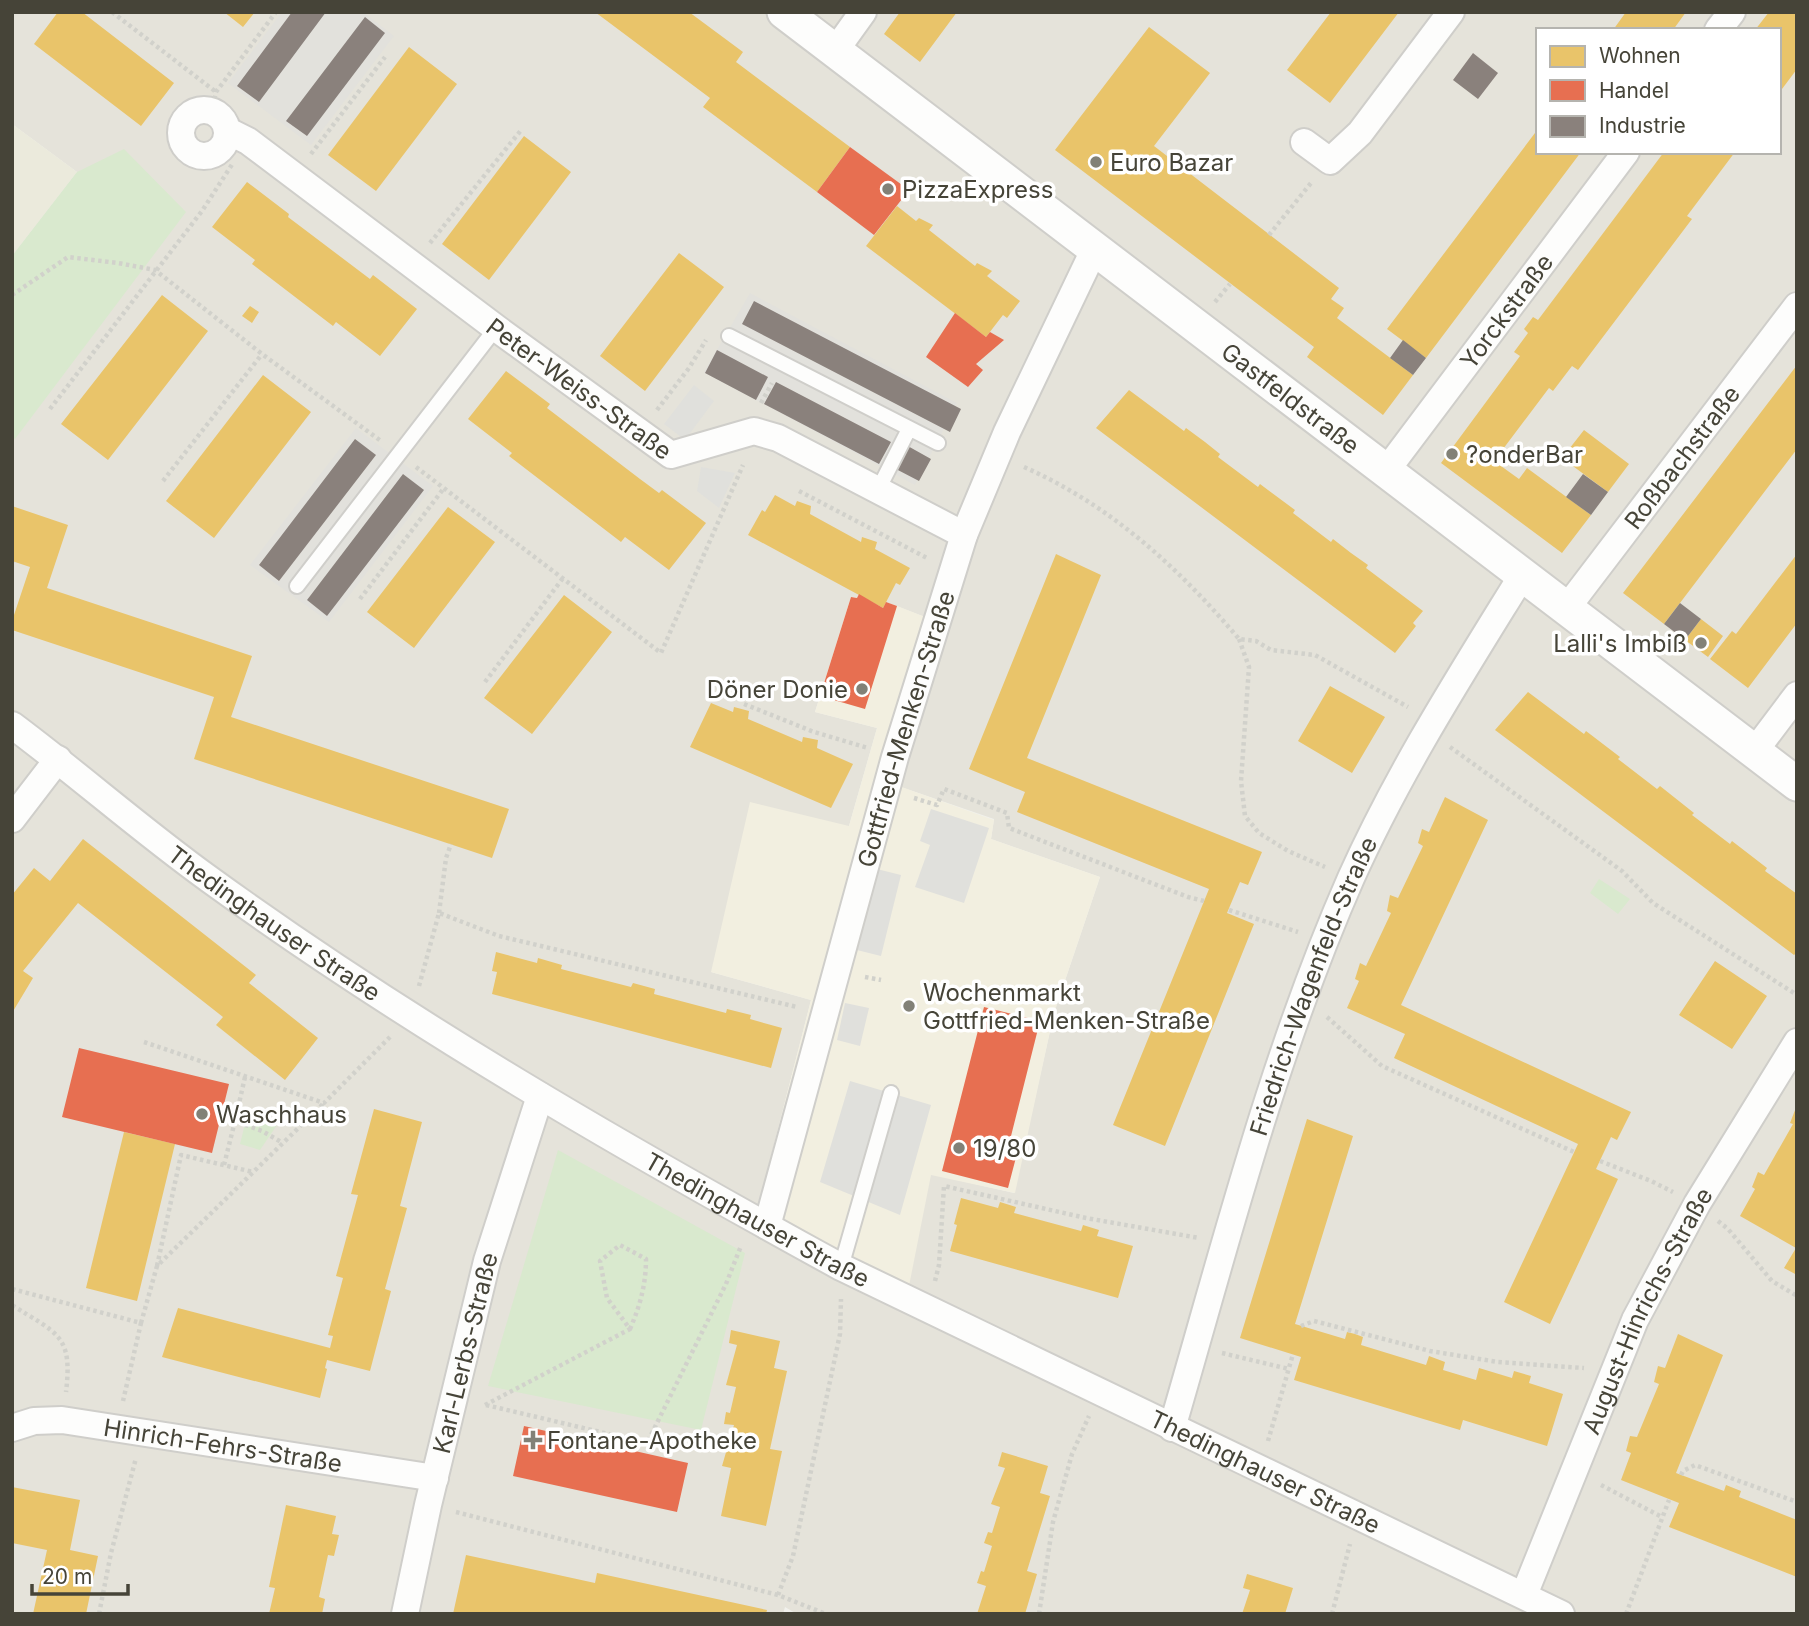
<svg xmlns="http://www.w3.org/2000/svg" width="1809" height="1626" viewBox="0 0 1809 1626" font-family="Inter,sans-serif">
  <style>
    .residential { fill: #e5e3da; fill-rule: evenodd }
    .commercial { fill: #f2efe0 }
    .industrial { fill: #e2e1dc }
    .education { fill: #ebeadc }
    .green { fill: #d9e9ce }
    .parking { fill: #e0e0dc }
    .homes { fill: #e9c46a }
    .shops { fill: #e76f51 }
    .industry { fill: #8a817c }
    .lines { fill: none; stroke-linecap: round; stroke-linejoin: round }
    .service-casing { stroke: #cfceca; stroke-width: 18 }
    .minor-casing { stroke: #cfceca; stroke-width: 30 }
    .tertiary-casing { stroke: #cfceca; stroke-width: 37 }
    .path { stroke: #d1d1cb; stroke-width: 4.5; stroke-dasharray: 3.5 3.5; stroke-linecap: butt }
    .service { stroke: #fdfdfc; stroke-width: 14 }
    .minor { stroke: #fdfdfc; stroke-width: 26 }
    .tertiary { stroke: #fdfdfc; stroke-width: 33 }
    .poi-dot { fill: #828177; stroke: #fff; stroke-width: 2.5 }
    .labels { text-anchor: middle; dominant-baseline: central; stroke-width: 7; stroke-linejoin: round; paint-order: stroke }
    .poi-label { font-size: 24px; fill: #464438; stroke: #fff; text-anchor: start }
    .street-label { font-size: 24px; fill: #464438; stroke: #fff }
  </style>
  <rect width="100%" height="100%" fill="#f1f1ec"/>
  <path class="residential" d="M12 12H1797V1614H797L785 1607 783 1614H12V256L77 172 12 124ZM1538 30H1779V152H1538ZM851 597 886 602 943 624 895 785 994 819 991 839 1100 877 1054 1013 1014 1193 931 1174 757 1211 811 1000 711 972 849 826 877 728 815 712Z"/>
  <path class="commercial" d="M859 594 897 606 943 624 896 785 994 820 991 839 1100 877 1054 1013 1015 1193 931 1175 908 1291 757 1211 811 1000 711 972 750 802 849 826 877 728 815 712 851 597 857 598Z"/>
  <path class="industrial" d="M282 12H363L394 36 311 145 228 83Z
    M750 293 957 403 915 485 704 372Z
    M356 428 433 486 329 622 250 565Z"/>
  <path class="education" d="M12 124 77 172 12 256Z"/>
  <path class="green" d="M124 149 186 212 15 439 12 437V256L77 172Z
    M1599 879 1630 899 1618 914 1590 893Z
    M248 1112 277 1125 260 1150 240 1144Z
    M558 1150 745 1253 701 1430 488 1386Z"/>
  <path class="parking" d="M694 385 714 401 685 440 664 424Z
    M701 467 735 473 719 508 697 491Z
    M931 809 989 828 964 903 915 887 930 845 920 841Z
    M877 869 901 875 881 956 857 950Z
    M845 1003 869 1008 860 1046 837 1040Z
    M850 1081 931 1105 900 1215 820 1182Z"/>
  <path class="homes" d="M58 12H82L174 83 141 126 34 44Z
    M224 12H255L243 27Z
    M595 12H689L743 52 736 62 850 147 817 192 703 107 710 98Z
    M900 12H957L920 62 884 34Z
    M1331 12H1399L1330 103 1287 70Z
    M1626 12H1686L1673 30H1613Z
    M1769 12H1797V69L1779 93V30H1755Z
    M1149 27 1210 73 1154 146 1339 288 1331 299 1344 308 1337 318 1413 375 1383 415 1307 357 1314 347 1055 150Z
    M409 47 457 84 376 191 328 155Z
    M1538 129V152H1581L1426 358 1387 329Z
    M524 136 571 172 489 280 442 244Z
    M1664 152H1735L1687 216 1692 219 1578 370 1572 366 1553 391 1549 388 1494 461 1519 479 1527 468 1591 515 1562 553 1441 463 1520 356 1514 352 1528 333 1524 329 1533 317 1538 320Z
    M247 182 289 214 288 217 370 279 373 275 417 309 380 356 336 322 333 326 252 264 255 260 212 227Z
    M897 206 916 221 919 218 933 225 929 230 975 266 977 263 992 271 987 276 1020 301 1007 318 1003 315 986 337 866 246Z
    M679 253 724 287 645 391 600 356Z
    M162 295 208 331 108 460 61 424Z
    M250 306 259 312 252 323 242 316Z
    M1797 365V449L1664 624 1623 593Z
    M506 371 550 404 547 408 640 479 659 493 662 490 706 523 669 570 625 537 621 542 509 456 512 453 468 419Z
    M263 375 311 412 214 538 166 501Z
    M1129 390 1184 431 1186 428 1205 442 1220 454 1218 457 1258 487 1260 484 1295 510 1293 513 1331 542 1333 539 1351 553 1368 565 1366 568 1423 611 1413 623 1416 626 1395 653 1096 428Z
    M1584 430 1629 464 1608 492 1562 458Z
    M775 495 795 506 797 501 811 506 810 514 861 542 862 537 877 542 875 549 910 568 900 585 896 583 883 608 748 535 762 510 765 512Z
    M12 506 68 525 47 588 252 656 231 717 509 809 492 858 194 759 214 697 12 630V621L30 567 12 561Z
    M448 507 495 542 414 648 367 612Z
    M1056 554 1101 575 1027 758 1262 852 1248 885 1240 882 1227 913 1254 924 1165 1146 1113 1125 1209 889 1017 812 1025 792 969 769Z
    M1797 554V623L1748 688 1710 659 1732 631 1736 634Z
    M564 595 612 632 532 734 484 698Z
    M1701 619 1723 636 1708 657 1685 640Z
    M1330 686 1385 717 1352 773 1298 741Z
    M1528 692 1584 734 1586 731 1620 757 1618 759 1657 789 1660 786 1694 813 1692 815 1730 844 1732 841 1767 868 1765 871 1797 894V952L1794 955 1495 730Z
    M711 703 733 712 734 707 749 711 748 719 802 742 803 737 818 740 817 748 853 764 831 808 690 747Z
    M1445 797 1488 820 1401 1005 1631 1112 1617 1140 1611 1137 1596 1169 1618 1179 1550 1324 1504 1302 1578 1144 1394 1058 1405 1034 1347 1008 1359 981 1355 979 1360 963 1366 966 1391 913 1387 911 1390 895 1398 898 1423 846 1418 843 1422 829 1429 832Z
    M83 839 256 975 249 983 318 1038 285 1080 216 1025 223 1017 78 903 23 971 33 978 12 1013V895L34 868 50 881Z
    M496 952 537 963 538 958 562 965 561 969 631 987 633 983 655 989 654 994 726 1013 727 1009 751 1015 750 1019 782 1028 771 1068 492 994 497 972 492 971Z
    M1715 961 1767 996 1732 1049 1679 1015Z
    M1797 1105V1275L1784 1268 1796 1248 1740 1216 1755 1189 1752 1187 1758 1172 1764 1175 1793 1124 1790 1123Z
    M374 1109 422 1122 400 1206 407 1208 385 1289 391 1291 370 1371 327 1360 325 1368 327 1369 320 1398 162 1357 178 1308 330 1348 333 1336 328 1335 343 1278 336 1276 358 1195 351 1194Z
    M1307 1119 1353 1136 1295 1324 1345 1339 1347 1332 1355 1334 1363 1337 1361 1345 1426 1365 1429 1356 1445 1362 1443 1370 1476 1380 1479 1368 1512 1378 1514 1371 1531 1376 1529 1383 1563 1394 1547 1446 1463 1420 1460 1430 1294 1380 1301 1357 1240 1338Z
    M124 1132 175 1144 137 1301 86 1288Z
    M961 1198 998 1208 1000 1202 1016 1207 1014 1213 1081 1231 1083 1225 1099 1230 1097 1236 1133 1246 1118 1298 950 1251 957 1225 954 1224Z
    M731 1330 780 1341 774 1368 787 1371 770 1449 782 1451 766 1526 721 1516 731 1468 722 1466 734 1425 724 1424 726 1412 730 1413 736 1387 726 1385 737 1345 729 1343Z
    M1678 1334 1723 1355 1676 1473 1724 1491 1726 1485 1741 1491 1739 1497 1797 1520V1577L1669 1527 1679 1503 1621 1480 1631 1453 1626 1451 1630 1436 1637 1437 1659 1384 1654 1382 1658 1366 1665 1368Z
    M1002 1452 1048 1466 1040 1493 1050 1496 1027 1571 1037 1574 1025 1614H977L986 1586 977 1583 981 1571 984 1572 992 1546 984 1543 988 1532 992 1533 1000 1507 991 1504 1005 1468 998 1466Z
    M12 1487 80 1500 70 1550 98 1556 86 1614H33L47 1550 12 1543Z
    M286 1505 336 1516 332 1534 339 1535 334 1556 328 1555 319 1597 325 1599 322 1614H269L275 1588 269 1587Z
    M466 1555 595 1583 597 1573 767 1610 766 1614H453Z
    M1247 1574 1293 1588 1285 1614H1242L1250 1590 1243 1588Z"/>
  <path class="shops" d="M850 147 909 190 874 235 817 192Z
    M955 313 986 337 990 332 1004 340 976 364 983 370 968 387 926 357Z
    M859 594 883 608 886 602 897 606 865 709 820 696 851 597 857 598Z
    M984 1007 1040 1021 1009 1144 1019 1146 1008 1188 942 1171Z
    M79 1048 229 1084 212 1153 62 1117Z
    M524 1426 688 1463 677 1512 513 1476Z"/>
  <path class="industry" d="M292 12H326L259 102 237 86Z
    M365 17 385 33 307 136 286 121Z
    M1473 53 1498 73 1478 99 1453 80Z
    M754 301 961 409 950 432 742 324Z
    M1403 340 1426 358 1413 375 1390 358Z
    M717 350 768 377 756 400 705 373Z
    M776 382 891 442 879 464 764 404Z
    M355 439 376 455 279 581 259 565Z
    M906 445 931 459 919 481 894 468Z
    M403 474 424 490 327 616 307 600Z
    M1583 474 1608 492 1591 515 1566 497Z
    M1680 603 1701 619 1685 640 1664 624Z"/>
  <g class="lines">
    <defs>
      <path id="service" d="M729 336 938 443
        M878 490 909 429
        M297 586 496 328
        M841 1267 891 1093"/>
      <g id="minor">
        <path d="M1718 30 1732 12"/>
        <path d="M835 51 863 12"/>
        <circle cx="204" cy="133" r="23"/>
        <path id="s1" d="M228 131 248 141 496 328 671 455 754 431 778 438 964 535"/>
        <path d="M1304 142 1330 161 1360 133 1451 12"/>
        <path id="s2" d="M1386 471 1626 152"/>
        <path id="s3" d="M1566 609 1797 306"/>
        <path id="s4" d="M12 725C79 775 141 830 209 879 409 1024 624 1148 841 1267L1561 1614"/>
        <path d="M1754 752 1797 695"/>
        <path d="M12 819 58 759"/>
        <path id="s5" d="M767 1226 895 757 964 535 1007 432 1095 248"/>
        <path id="s6" d="M12 1428 34 1421 62 1420 435 1478"/>
        <path id="s7" d="M1172 1428C1226 1243 1273 1055 1351 878 1399 771 1462 673 1523 574"/>
        <path id="s8" d="M1524 1595 1635 1320 1697 1204 1797 1042"/>
        <path id="s9" d="M405 1614 428 1505 487 1261 540 1096"/>
      </g>
      <g id="tertiary">
        <path id="s10" d="M784 12 1797 784"/>
      </g>
    </defs>
    <use href="#service" class="service-casing"/>
    <use href="#minor" class="minor-casing"/>
    <use href="#tertiary" class="tertiary-casing"/>
    <path class="path" d="M112 12 216 92
      M213 106 216 92 276 12
      M311 154 385 57
      M1269 235 1311 183
      M430 243 522 129
      M12 295 68 257 118 263 155 270 262 354 381 441
      M1215 302 1230 284
      M761 403 772 383
      M50 409 202 211 233 163
      M657 410 689 368 706 340
      M416 467 661 653 743 465
      M1024 467C1110 505 1178 567 1239 639L1256 641 1271 650 1315 655 1408 707
      M163 481 262 354
      M799 491 927 558
      M12 562 13 561
      M360 599 444 488
      M1239 639 1249 667 1241 781 1245 816 1259 833 1288 851 1325 867
      M485 682 563 578
      M744 704 814 732 868 748
      M1450 747 1622 871 1653 903 1797 995
      M914 798 937 805 944 789 1007 813 1009 828 1188 897 1204 901
      M1229 910 1298 932
      M439 913 446 858 451 844
      M865 977 881 980
      M419 986 439 913 499 936 797 1007
      M1327 1017 1382 1066 1574 1152
      M144 1042 324 1103 390 1037
      M245 1077 235 1121 262 1131 283 1143
      M1600 1161 1651 1181 1673 1192
      M224 1165 235 1121
      M1718 1221 1728 1229 1772 1281 1797 1296
      M157 1266 181 1155 253 1172
      M935 1281 939 1265 944 1186 1086 1218 1199 1238
      M12 1289 141 1323 123 1401
      M12 1305C57 1334 73 1334 66 1392
      M141 1323 157 1266 324 1103
      M1301 1326 1314 1321 1430 1351 1498 1362 1584 1368
      M1222 1353 1289 1369
      M485 1405 630 1329 607 1298 600 1261 620 1245 646 1259C646 1284 640 1306 630 1329
      M486 1405 647 1443 726 1284 741 1246
      M1268 1441 1293 1354
      M1681 1475 1683 1471 1695 1465 1797 1502
      M1601 1485 1662 1517
      M456 1512 778 1595 826 1614
      M778 1595 793 1556 840 1334 841 1299
      M99 1614 111 1553 136 1458
      M1039 1614 1053 1522 1072 1454 1089 1416
      M1332 1614 1350 1544
      M1626 1614 1669 1500"/>
    <use href="#service" class="service"/>
    <use href="#minor" class="minor"/>
    <use href="#tertiary" class="tertiary"/>
  </g>
  <g class="poi-dot">
    <circle cx="1096" cy="162" r="7"/>
    <circle cx="888" cy="189" r="7"/>
    <circle cx="1452" cy="454" r="7"/>
    <circle cx="1701" cy="643" r="7"/>
    <circle cx="862" cy="689" r="7"/>
    <circle cx="909" cy="1006" r="7"/>
    <circle cx="202" cy="1114" r="7"/>
    <circle cx="959" cy="1148" r="7"/>
    <path d="M529.5 1429.5h7v7h7v7h-7v7h-7v-7h-7v-7h7z"/>
  </g>
  <g class="labels">
    <g class="poi-label">
      <text x="1110" y="162">Euro Bazar</text>
      <text x="902" y="189">PizzaExpress</text>
      <text x="1466" y="454">?onderBar</text>
      <text x="1687" y="643" text-anchor="end">Lalli's Imbiß</text>
      <text x="848" y="689" text-anchor="end">Döner Donie</text>
      <text x="923" y="992">Wochenmarkt<tspan x="923" dy="28">Gottfried-Menken-Straße</tspan></text>
      <text x="216" y="1114">Waschhaus</text>
      <text x="973" y="1148">19/80</text>
      <text x="547" y="1440">Fontane-Apotheke</text>
    </g>
    <g class="street-label">
      <text stroke="none"><textPath href="#s2" startOffset="200">Yorckstraße</textPath></text>
      <text stroke="none"><textPath href="#s1" startOffset="436">Peter-Weiss-Straße</textPath></text>
      <text stroke="none"><textPath href="#s10" startOffset="637">Gastfeldstraße</textPath></text>
      <text stroke="none"><textPath href="#s3" startOffset="191">Roßbachstraße</textPath></text>
      <text stroke="none"><textPath href="#s5" startOffset="516">Gottfried-Menken-Straße</textPath></text>
      <text stroke="none"><textPath href="#s4" startOffset="329">Thedinghauser Straße</textPath></text>
      <text stroke="none"><textPath href="#s7" startOffset="464">Friedrich-Wagenfeld-Straße</textPath></text>
      <text stroke="none"><textPath href="#s4" startOffset="896">Thedinghauser Straße</textPath></text>
      <text stroke="none"><textPath href="#s8" startOffset="310">August-Hinrichs-Straße</textPath></text>
      <text stroke="none"><textPath href="#s9" startOffset="268">Karl-Lerbs-Straße</textPath></text>
      <text stroke="none"><textPath href="#s6" startOffset="214">Hinrich-Fehrs-Straße</textPath></text>
      <text stroke="none"><textPath href="#s4" startOffset="1463">Thedinghauser Straße</textPath></text>
    </g>
  </g>
  <rect width="1809" height="1626" fill="none" stroke="#464438" stroke-width="28"/>
  <rect x="1536" y="28" width="245" height="126" fill="#ffffff" stroke="#b5b4af" stroke-width="2"/>
  <rect x="1550" y="46" width="35" height="21" fill="#e9c46a" stroke="#b5b4af" stroke-width="2"/>
  <text x="1599" y="63" font-size="21" fill="#464438">Wohnen</text>
  <rect x="1550" y="80" width="35" height="21" fill="#e76f51" stroke="#b5b4af" stroke-width="2"/>
  <text x="1599" y="98" font-size="21" fill="#464438">Handel</text>
  <rect x="1550" y="116" width="35" height="21" fill="#8a817c" stroke="#b5b4af" stroke-width="2"/>
  <text x="1599" y="133" font-size="21" fill="#464438">Industrie</text>
  <path d="M32 1584v10h96v-10" fill="none" stroke="#464438" stroke-width="3.5"/>
  <text x="42" y="1584" font-size="21" fill="#464438" stroke="#ffffff" stroke-width="5" paint-order="stroke">20 m</text>
</svg>
